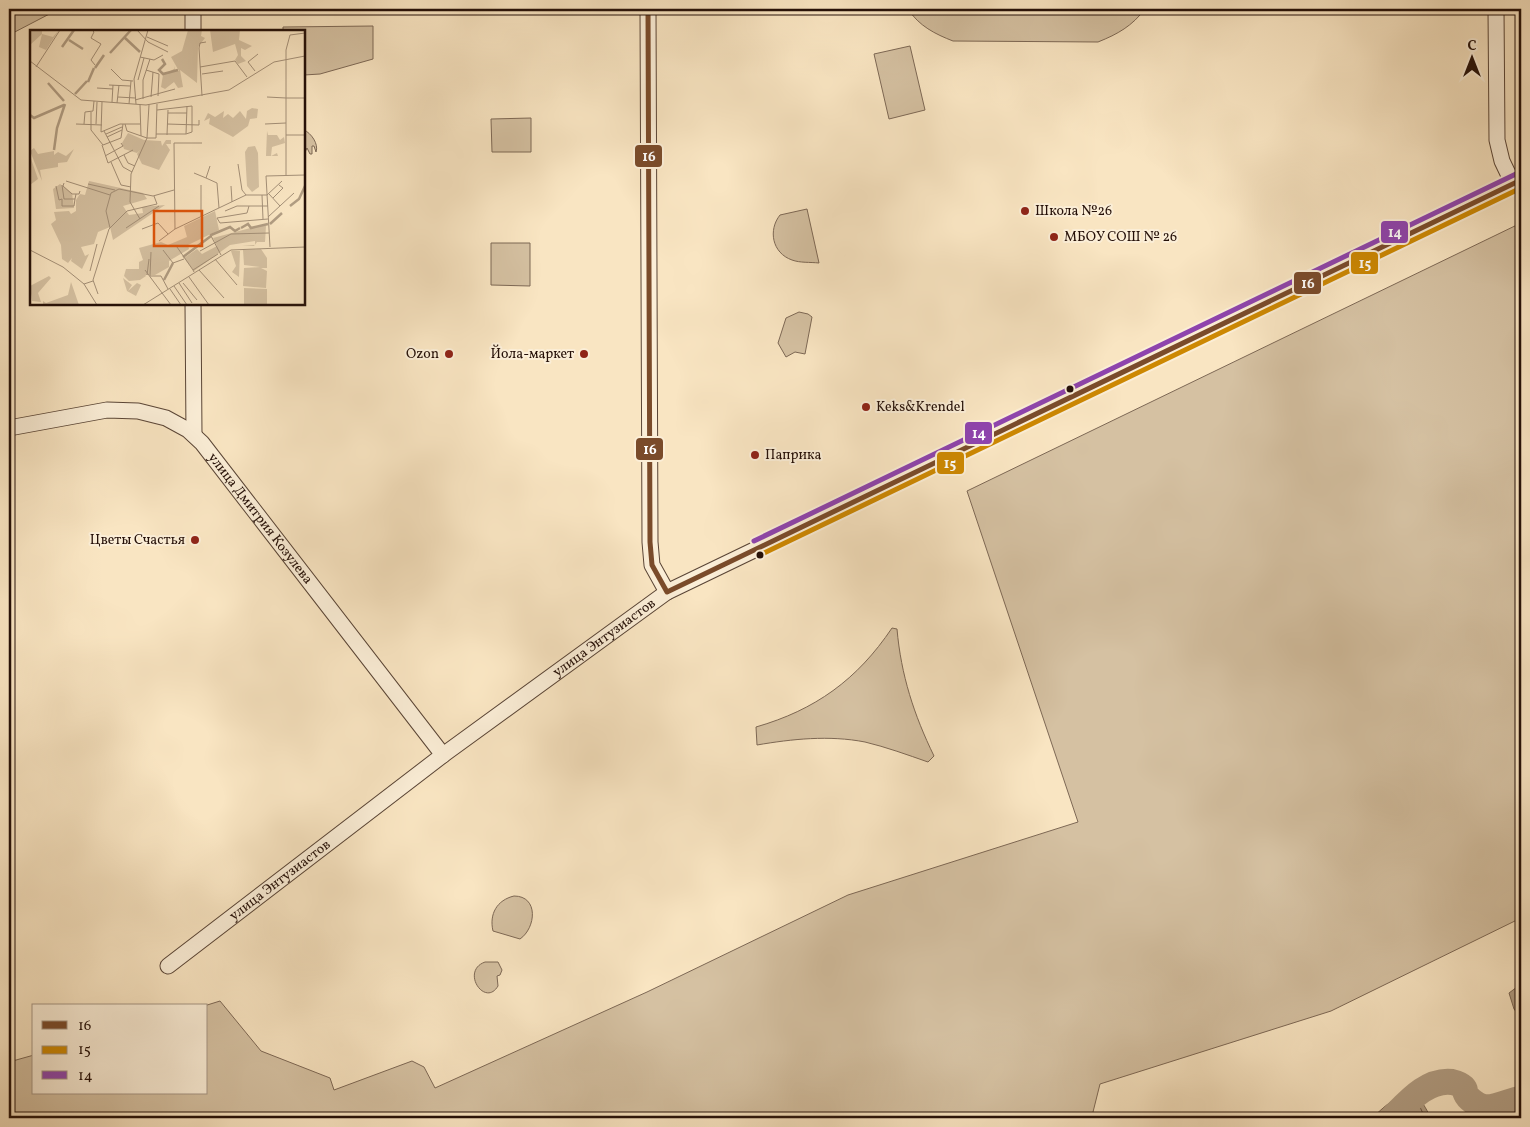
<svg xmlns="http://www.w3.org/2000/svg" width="1530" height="1127" viewBox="0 0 1530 1127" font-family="Vollkorn,serif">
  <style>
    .green { fill: #d5c1a2; stroke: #7d6855 }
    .water { fill: #b19d83; stroke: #796552 }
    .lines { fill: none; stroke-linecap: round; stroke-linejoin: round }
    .shore { stroke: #6b5646; stroke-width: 1 }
    .river { stroke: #b19d83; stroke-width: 26 }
    .street-casing { stroke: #5a4536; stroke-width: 17 }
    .street { stroke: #fbeed7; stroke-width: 15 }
    .bus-1-casing { stroke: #fbeed7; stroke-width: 9 }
    .bus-2-casing { stroke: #fbeed7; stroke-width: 9 }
    .bus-3-casing { stroke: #fbeed7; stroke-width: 9 }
    .bus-1 { stroke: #7a4b2a; stroke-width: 5 }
    .bus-2 { stroke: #cd8802; stroke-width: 5 }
    .bus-3 { stroke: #8e44ad; stroke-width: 5 }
    .poi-dot { fill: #8f2418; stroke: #fbeed7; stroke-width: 2 }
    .bus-dot { fill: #251008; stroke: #fbeed7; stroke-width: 2 }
    .labels { text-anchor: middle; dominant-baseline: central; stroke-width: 4; stroke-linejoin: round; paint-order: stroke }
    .poi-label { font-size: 14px; fill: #251008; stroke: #fbeed7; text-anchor: start }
    .street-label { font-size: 14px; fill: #251008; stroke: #fbeed7 }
    .inset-river { fill: none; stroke: #b19d83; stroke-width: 2.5 }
    .inset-road { fill: none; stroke: #a49078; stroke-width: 1 }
    .view { fill: #de550c; fill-opacity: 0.15; stroke: #de550c; stroke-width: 2.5 }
    .inset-edge { fill: none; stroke: #251008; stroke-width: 2.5 }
    .line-badge { stroke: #fbeed7; stroke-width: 2 }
    .badge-label { font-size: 14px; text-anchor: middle; font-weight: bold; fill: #fff }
  </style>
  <rect width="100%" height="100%" fill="#f9e5c2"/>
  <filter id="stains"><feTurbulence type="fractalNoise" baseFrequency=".004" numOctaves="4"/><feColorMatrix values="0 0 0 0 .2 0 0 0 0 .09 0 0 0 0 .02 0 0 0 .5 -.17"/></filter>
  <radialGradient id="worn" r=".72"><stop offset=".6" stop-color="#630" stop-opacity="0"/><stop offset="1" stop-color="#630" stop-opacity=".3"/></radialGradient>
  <path class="green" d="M9 9H59L9 35Z
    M908 9H1145C1132 26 1118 34 1098 42L953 41C935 34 919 26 908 9Z
    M373 26V59L320 74 304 75V31H283V27Z
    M910 46 925 110 889 119 874 54Z
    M531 118V152H492L491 119Z
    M304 130C311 133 319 144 316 152L314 146H312V154H310L307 148 304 154Z
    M807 209 819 263C810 262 800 263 792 260 772 253 768 230 780 215Z
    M1521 223V918L1331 1011 1100 1084 1093 1112 1097 1118H9V1062L34 1055V1093H206V1006H204L220 1001 261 1051 330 1078 334 1090 412 1061 424 1067 435 1088 647 992 848 895 1078 822 967 491Z
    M491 243H530V286L491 285Z
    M799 312 808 314 812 317 805 354 795 352 786 357 778 343 786 318Z
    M892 628 897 629C901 675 914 715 934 756L928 762C908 755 886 747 865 742 829 735 792 739 757 745L756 727C815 710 857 680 892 628Z
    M514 896C539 896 536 928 520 939L493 931C489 914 497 900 514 896Z
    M485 962H498L502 970 500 975 497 976 498 986C485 1008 460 971 485 962Z"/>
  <path class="water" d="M1521 984V1018L1514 1009 1509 993Z
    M1411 1093C1421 1097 1426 1109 1431 1118H1372C1384 1107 1395 1096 1411 1093Z"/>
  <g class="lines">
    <path class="shore" d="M1379 1118C1388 1110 1398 1100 1411 1099L1420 1107 1425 1118"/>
    <path class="river" d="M1392 1118C1408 1102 1427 1079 1452 1082 1456 1083 1460 1084 1463 1087 1466 1090 1464 1090 1466 1094 1468 1099 1478 1106 1484 1107 1493 1109 1511 1100 1521 1099"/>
    <defs>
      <g id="street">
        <path d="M193 9V31"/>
        <path d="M648 9 650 542 652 565 667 592"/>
        <path d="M1496 9 1497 140 1502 161 1513 184"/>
        <path d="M193 304 194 435"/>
        <path id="s1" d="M9 428 107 410 138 411 166 418 188 430 202 443 443 755"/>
        <path id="s2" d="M168 966 443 755 667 592 1521 180"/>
      </g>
    </defs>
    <use href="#street" class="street-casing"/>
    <use href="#street" class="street"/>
    <defs>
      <path id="bus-1" d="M648 9 650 542 652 565 667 592
        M667 592 1521 180"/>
      <path id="bus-2" d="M760 555 1521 188"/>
      <path id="bus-3" d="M754 541 1518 173"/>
    </defs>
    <use href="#bus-1" class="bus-1-casing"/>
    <use href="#bus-2" class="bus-2-casing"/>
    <use href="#bus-3" class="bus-3-casing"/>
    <use href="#bus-1" class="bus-1"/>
    <use href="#bus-2" class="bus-2"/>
    <use href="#bus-3" class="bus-3"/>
  </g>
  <g class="poi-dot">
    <circle cx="1025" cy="211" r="5"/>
    <circle cx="1054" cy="237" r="5"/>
    <circle cx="449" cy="354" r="5"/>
    <circle cx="584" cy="354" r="5"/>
    <circle cx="866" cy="407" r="5"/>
    <circle cx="755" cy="455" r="5"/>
    <circle cx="195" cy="540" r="5"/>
  </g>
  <g class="bus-dot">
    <circle cx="1070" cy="389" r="4.5"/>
    <circle cx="760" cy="555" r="4.5"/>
  </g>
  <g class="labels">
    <g class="poi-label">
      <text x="1035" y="211">Школа №26</text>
      <text x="1064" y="237">МБОУ СОШ № 26</text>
      <text x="439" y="354" text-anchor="end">Ozon</text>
      <text x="574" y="354" text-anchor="end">Йола-маркет</text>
      <text x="876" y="407">Keks&amp;Krendel</text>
      <text x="765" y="455">Паприка</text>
      <text x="185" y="540" text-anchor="end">Цветы Счастья</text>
    </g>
    <g class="street-label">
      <text stroke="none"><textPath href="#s1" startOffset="299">улица Дмитрия Козулева</textPath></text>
      <text stroke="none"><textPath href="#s2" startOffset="546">улица Энтузиастов</textPath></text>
      <text stroke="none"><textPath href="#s2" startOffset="141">улица Энтузиастов</textPath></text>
    </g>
  </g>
  <g transform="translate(30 30)">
    <rect width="275" height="275" fill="#f9e5c2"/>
    <path d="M0 0H12V4L23 7 29 0 16 20 9 17 12 4 0 15ZM158 0H172L171 6 175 8 168 17 167 53 150 40 153 57 148 58 144 52 135 59 131 57 133 45 144 39V36L145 41H149L141 27 152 21ZM180 0H210L209 10 222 16 215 20 211 18V26L216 31 208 34 205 30 208 25 205 14 183 22ZM222 78 228 79 227 88 220 89 218 96 203 107 179 94 180 88 174 91 178 83 185 87 194 81 193 88 198 84 203 88 210 81 216 89 217 81ZM237 101 238 105H247L250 110 254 107 255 113 242 117 241 126 247 123 248 126H236ZM98 103 114 110 131 111 132 116 136 110H141V114H136L140 120 129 140 112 134 107 124 110 120 107 123 94 119 92 113ZM225 116 228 123 229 157 222 162 217 156 215 122 218 117ZM4 118 8 124 24 121V125L28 122 36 126 44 119 37 132 28 133V137L10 140 12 151 0 121ZM0 126 8 149 0 155ZM59 151 113 163 117 169 93 176 99 185 113 183 112 177 135 175 83 210 80 197 68 202 64 214 51 217 55 226 59 224 52 239 41 231 42 228 38 233 32 229 31 215 21 194 26 190 24 182 39 181 41 184 46 181V170L50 164 55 165ZM30 154 42 163 44 178 26 179 23 159ZM185 181 189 200 158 215 159 219 139 231V237L125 245H115L113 240 116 246 110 250 99 251 94 246 96 239H109V232L113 230 109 218 131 212 138 215 157 207 154 196ZM228 196H236L235 212H227L224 216 212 215H225V211L200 215 164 241 154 228 167 219 172 224 187 216 183 208ZM231 219 237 228V238H231L237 241 236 258 213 256 214 238 230 237 214 235 213 220ZM201 221H210L209 247 202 242 206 236ZM19 246 21 248 8 263 11 272 2 271 0 256ZM93 248 102 255 98 261 107 253 111 255 106 266 97 261ZM41 252 49 275H13V271L16 273 38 265ZM214 258 237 259V275H214Z" fill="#d5c1a2"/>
    <path class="inset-river" d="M94 7 110 22M39 10 53 19M32 17 44 0M80 23 101 0M132 29 135 34 129 40 133 44 148 40M65 38 74 25M58 52 64 38M18 53 34 71M45 64 57 51M0 85 4 88 34 75M24 120 27 98 35 74M260 176 269 169 275 156M240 194 252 183M211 198 218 194 221 198 238 194M181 205 200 197 205 201 210 198M153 227 181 206M134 250 143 233"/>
    <path class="inset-road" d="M62 0 64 2 61 8 71 14 61 30 65 35M107 0 118 12 138 22M117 7 138 16M110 27 124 30 133 25M0 31 51 70 116 75 199 60 244 32 275 26M6 37 30 0M170 37 205 31 217 47M81 39 92 50 103 51M116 40 129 44 128 66M225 41 218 32 228 24M172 44 193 41M108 50 114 28M79 55 100 56M67 58 83 59M172 66 169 18 170 13 176 12M88 67 105 68M121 67 123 42M237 67 256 68M256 68H275M113 69V50L120 29M105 70 145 59M72 72 71 102 90 94H110M82 72 83 55M87 73 89 55M99 74 101 51M106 74 104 49 118 0M110 75 111 106M119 75 117 108H126L127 74M127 80 162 76V102L156 104M61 82V100L73 115 91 108 93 94M138 83H157M46 94 72 95M54 94 55 82 63 81 64 71M66 94 67 72M95 94 97 101 117 108 101 144 100 172 110 189M137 94 169 95V90M235 94 256 93M74 101 93 137 102 142M76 104 92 97M126 104H156L157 76M137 105 138 80M256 105H275M77 107 92 100M72 115 78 133 103 120M94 125 98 133 105 136M75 126 93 116 91 113M81 132 91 155 101 157M208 134 212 160 216 165M164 143 176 148 180 136M256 145V20L260 5 275 3M176 148 187 153 189 178M36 151 80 165M34 153 33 156 42 164H49L50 161M58 154 85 160M32 155 34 169H45L46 164M171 155V186M26 156 29 170 32 169M201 156 202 172M239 164 250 176M232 165 233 189M243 168 253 158 249 155M32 169V176H44L45 169M219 176 217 183 187 188 190 193 238 189M195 181 207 176H238M238 187 264 163M80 198 76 181 81 163 89 159 123 166 144 160M96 198 129 176M112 199 128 193 138 204M145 199 144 113H172M180 204 191 225M129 211 145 199 216 165H237L252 151M147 217 163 240M240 217 236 146 275 145M0 220 33 237 54 254 63 251M133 220 143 233 154 229M170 221 201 204 239 203M121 222 120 246H131L138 259M185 229 207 255M115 240 141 275M169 240 194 268M60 241 67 214M164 242 163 240 188 224M117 245 119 229M159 247 179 275M149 253 162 273M153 253 167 270M54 254 67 275M144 256 157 275M140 259 151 275M68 264 63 250 79 199 97 181 127 174 124 166M113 275 201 220 275 217"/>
    <path class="view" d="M124 181H172V216H124Z"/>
    <rect width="275" height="275" class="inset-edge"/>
  </g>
  <g class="line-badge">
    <rect x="634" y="144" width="29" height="24" rx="5" fill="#7a4b2a"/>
    <rect x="1380" y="220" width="29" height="24" rx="5" fill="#8e44ad"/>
    <rect x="1350" y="251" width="29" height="24" rx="5" fill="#cd8802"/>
    <rect x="1293" y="271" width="29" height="24" rx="5" fill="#7a4b2a"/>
    <rect x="964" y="421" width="29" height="24" rx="5" fill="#8e44ad"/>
    <rect x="635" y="437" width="29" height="24" rx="5" fill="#7a4b2a"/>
    <rect x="936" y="451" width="29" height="24" rx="5" fill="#cd8802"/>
  </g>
  <g class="badge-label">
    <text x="649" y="161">16</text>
    <text x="1395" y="237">14</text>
    <text x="1365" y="268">15</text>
    <text x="1308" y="288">16</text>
    <text x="979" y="438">14</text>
    <text x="650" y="454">16</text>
    <text x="950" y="468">15</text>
  </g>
  <rect width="1530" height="1127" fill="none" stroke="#f9e5c2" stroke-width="30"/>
  <rect x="10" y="10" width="1510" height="1107" fill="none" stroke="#251008" stroke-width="2.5"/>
  <rect x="15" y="15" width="1500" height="1097" fill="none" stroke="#251008"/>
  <rect x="32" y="1004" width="175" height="90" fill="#fbeed7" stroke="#a59584"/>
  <rect x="42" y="1021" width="25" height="8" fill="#7a4b2a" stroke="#a59584"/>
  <text x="78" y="1030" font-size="15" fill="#251008">16</text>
  <rect x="42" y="1046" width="25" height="8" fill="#cd8802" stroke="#a59584"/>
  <text x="78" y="1054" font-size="15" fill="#251008">15</text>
  <rect x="42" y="1071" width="25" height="8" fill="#8e44ad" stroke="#a59584"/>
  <text x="78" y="1080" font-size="15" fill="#251008">14</text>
  <g transform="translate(1472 58)" stroke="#fbeed7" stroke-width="4" paint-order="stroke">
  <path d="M0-4L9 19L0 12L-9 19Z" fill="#251008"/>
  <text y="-8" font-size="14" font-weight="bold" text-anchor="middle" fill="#251008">С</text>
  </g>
  <rect width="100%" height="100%" filter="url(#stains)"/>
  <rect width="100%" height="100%" fill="url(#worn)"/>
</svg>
